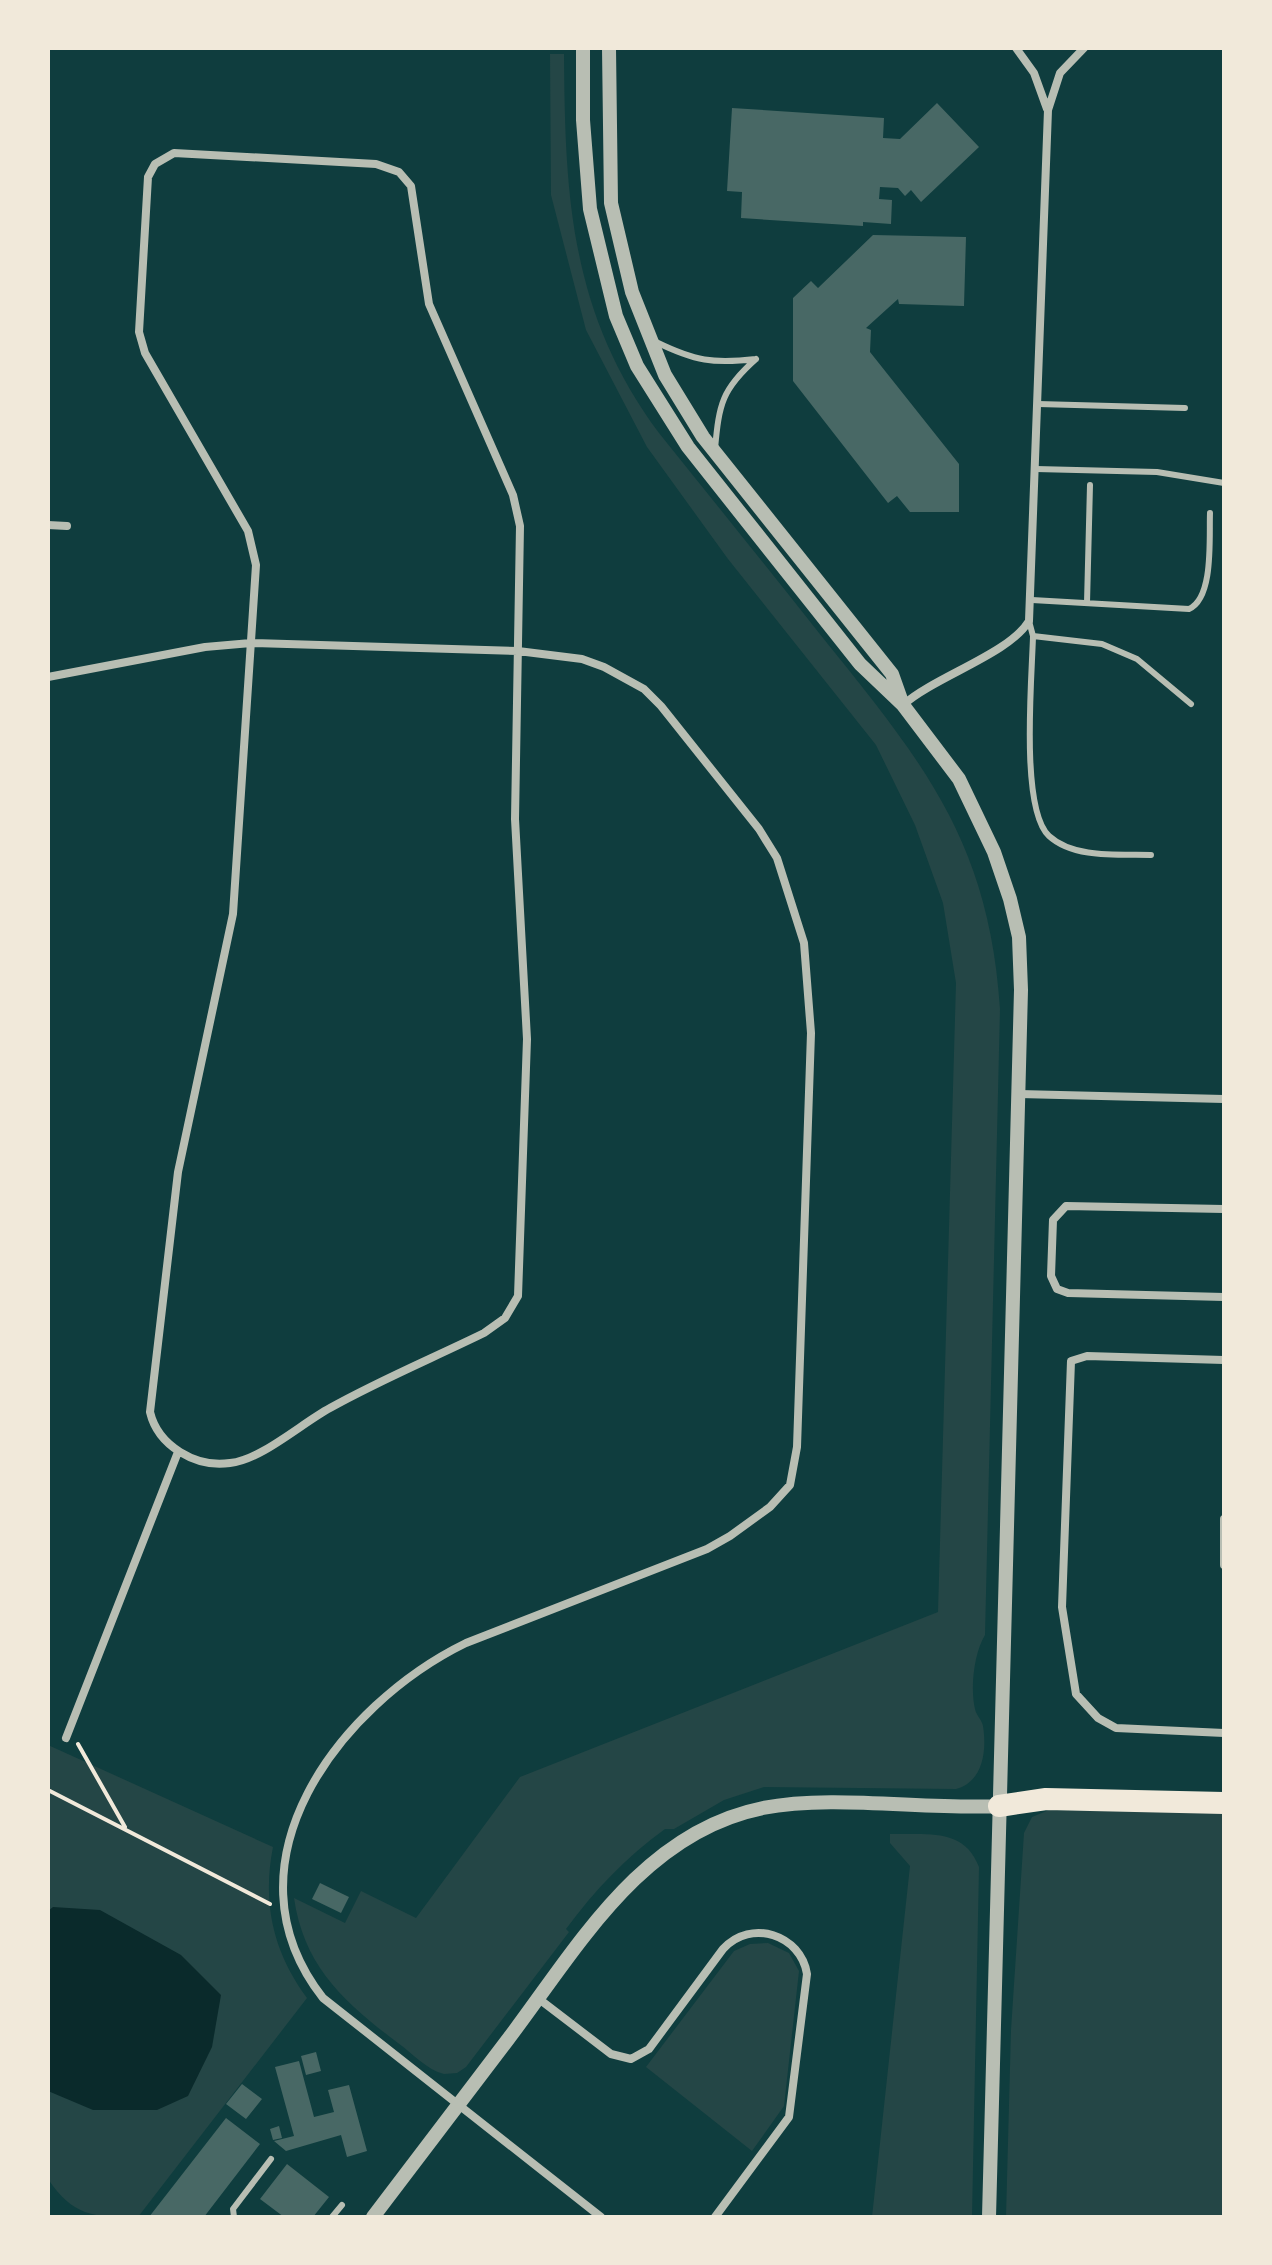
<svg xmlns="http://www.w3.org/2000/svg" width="1272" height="2265" viewBox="0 0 1272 2265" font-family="'Exo 2',sans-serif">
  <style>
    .green { fill: #244646 }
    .water { fill: #0a2a2b }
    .building { fill: #486865 }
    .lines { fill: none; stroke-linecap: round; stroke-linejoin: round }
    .path { stroke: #f1e9da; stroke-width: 4 }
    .service { stroke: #b8beb3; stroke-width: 6 }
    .minor { stroke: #b8beb3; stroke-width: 8 }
    .tertiary { stroke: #b8beb3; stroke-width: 14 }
    .motorway { stroke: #f1e9da; stroke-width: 22 }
  </style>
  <rect width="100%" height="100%" fill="#0f3d3e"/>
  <path class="green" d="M550 54H564C565 196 570 313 659 433 712 499 766 566 819 633 921 760 989 839 1000 1009L985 1635C974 1653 970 1688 975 1709 976 1715 982 1720 983 1726 987 1751 983 1782 956 1789L764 1787 724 1800 674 1829H665C626 1857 595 1890 566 1929L569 1932 466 2067 457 2073 444 2074C427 2070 412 2053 398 2043 345 2003 304 1967 294 1898L345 1923 361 1891 416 1918 520 1777 938 1612 956 983 943 903 915 825 876 745 728 559 647 447 586 330 551 195Z
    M48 1745 273 1847C262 1903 273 1952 307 1998L138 2217C96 2217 74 2218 48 2179Z
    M1049 1810 1224 1813V2217H1006L1011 2030 1024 1833 1032 1817Z
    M890 1834C926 1835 964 1827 979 1867L972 2217H872L910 1866 890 1843Z
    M768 1943 789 1953 799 1971 784 2106 752 2151 646 2067 734 1951 750 1944Z"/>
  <path class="water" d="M53 1907 100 1910 181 1955 221 1995 212 2047 188 2096 157 2110H93L48 2091V1911Z"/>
  <path class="building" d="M937 103 979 147 921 202 911 190 905 196 898 188 880 187 879 199 892 200 891 224 863 222V226L741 218 742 192 727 191 732 108 884 118 883 138 900 139Z
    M873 235 966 237 964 306 899 304 898 299 866 328 871 330 870 352 959 464V512H910L897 496 888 503 793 381V298L811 281 818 288Z
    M320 1883 349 1897 341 1913 312 1899Z
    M316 2052 321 2071 306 2075 301 2056Z
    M299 2061 314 2117 334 2112 328 2090 349 2085 367 2151 347 2157 341 2135 286 2151 274 2141 294 2136 275 2067Z
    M242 2084 262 2099 246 2119 226 2104Z
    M226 2118 260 2144 204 2217H149Z
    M279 2126 282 2138 273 2140 270 2129Z
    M287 2164 329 2197 313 2217H284L260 2199Z"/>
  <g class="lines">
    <path class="path" d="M78 1744 125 1827
      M48 1790 270 1904"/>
    <path class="service" d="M656 342C695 361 713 364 756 359
      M1038 404 1185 408
      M715 449C719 404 722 389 756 359
      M1036 469 1157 472 1224 483
      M1032 600 1189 609C1214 598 1209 538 1210 513
      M1087 603 1090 485
      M1029 621 1033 636C1032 677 1020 809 1049 836 1074 859 1120 854 1151 855
      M1033 636 1102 644 1137 659 1191 704
      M234 2217 233 2209 271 2159
      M332 2217 342 2205"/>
    <path class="minor" d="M1016 48 1034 73 1047 109
      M174 153 376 164 399 172 411 186 429 304 513 495 520 526 515 819 527 1039 518 1296 505 1318 484 1333C433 1358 380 1380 330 1408 302 1423 261 1460 230 1463 196 1468 158 1446 150 1412L178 1172 233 914 256 565 248 531 145 353 139 332 148 177 155 164Z
      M48 525 67 526
      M48 677 205 647 251 643 518 651 582 659 604 667 644 689 661 706 759 829 777 858 804 943 811 1033 797 1447 790 1485 770 1507 730 1536 707 1549 466 1643C339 1705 218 1864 323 1998L601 2217
      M903 705C936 676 1009 654 1029 621L1048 110 1060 73 1084 48
      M1019 1094 1224 1099
      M1224 1209 1066 1206 1053 1220 1051 1276 1057 1289 1068 1293 1224 1297
      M1224 1360 1087 1356 1071 1361 1062 1607 1076 1694 1098 1718 1116 1728 1224 1733
      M1224 1519V1565
      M66 1738 178 1452
      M539 1999 611 2054 631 2059 649 2049 723 1949C751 1918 801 1935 807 1974L789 2117 715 2217"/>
    <path class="tertiary" d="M583 48V120L590 209 616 316 637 366 688 447 860 664 903 705 959 779 994 852 1010 899 1019 937 1021 990 989 2217
      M609 48 611 203 632 292 665 375 703 437 892 674 903 705
      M373 2217C418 2157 464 2098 509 2038 577 1948 642 1832 763 1808 832 1794 926 1810 999 1806"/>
    <path class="motorway" d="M999 1806 1046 1799 1224 1803"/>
  </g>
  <rect width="1272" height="2265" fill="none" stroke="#f1e9da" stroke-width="100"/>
</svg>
